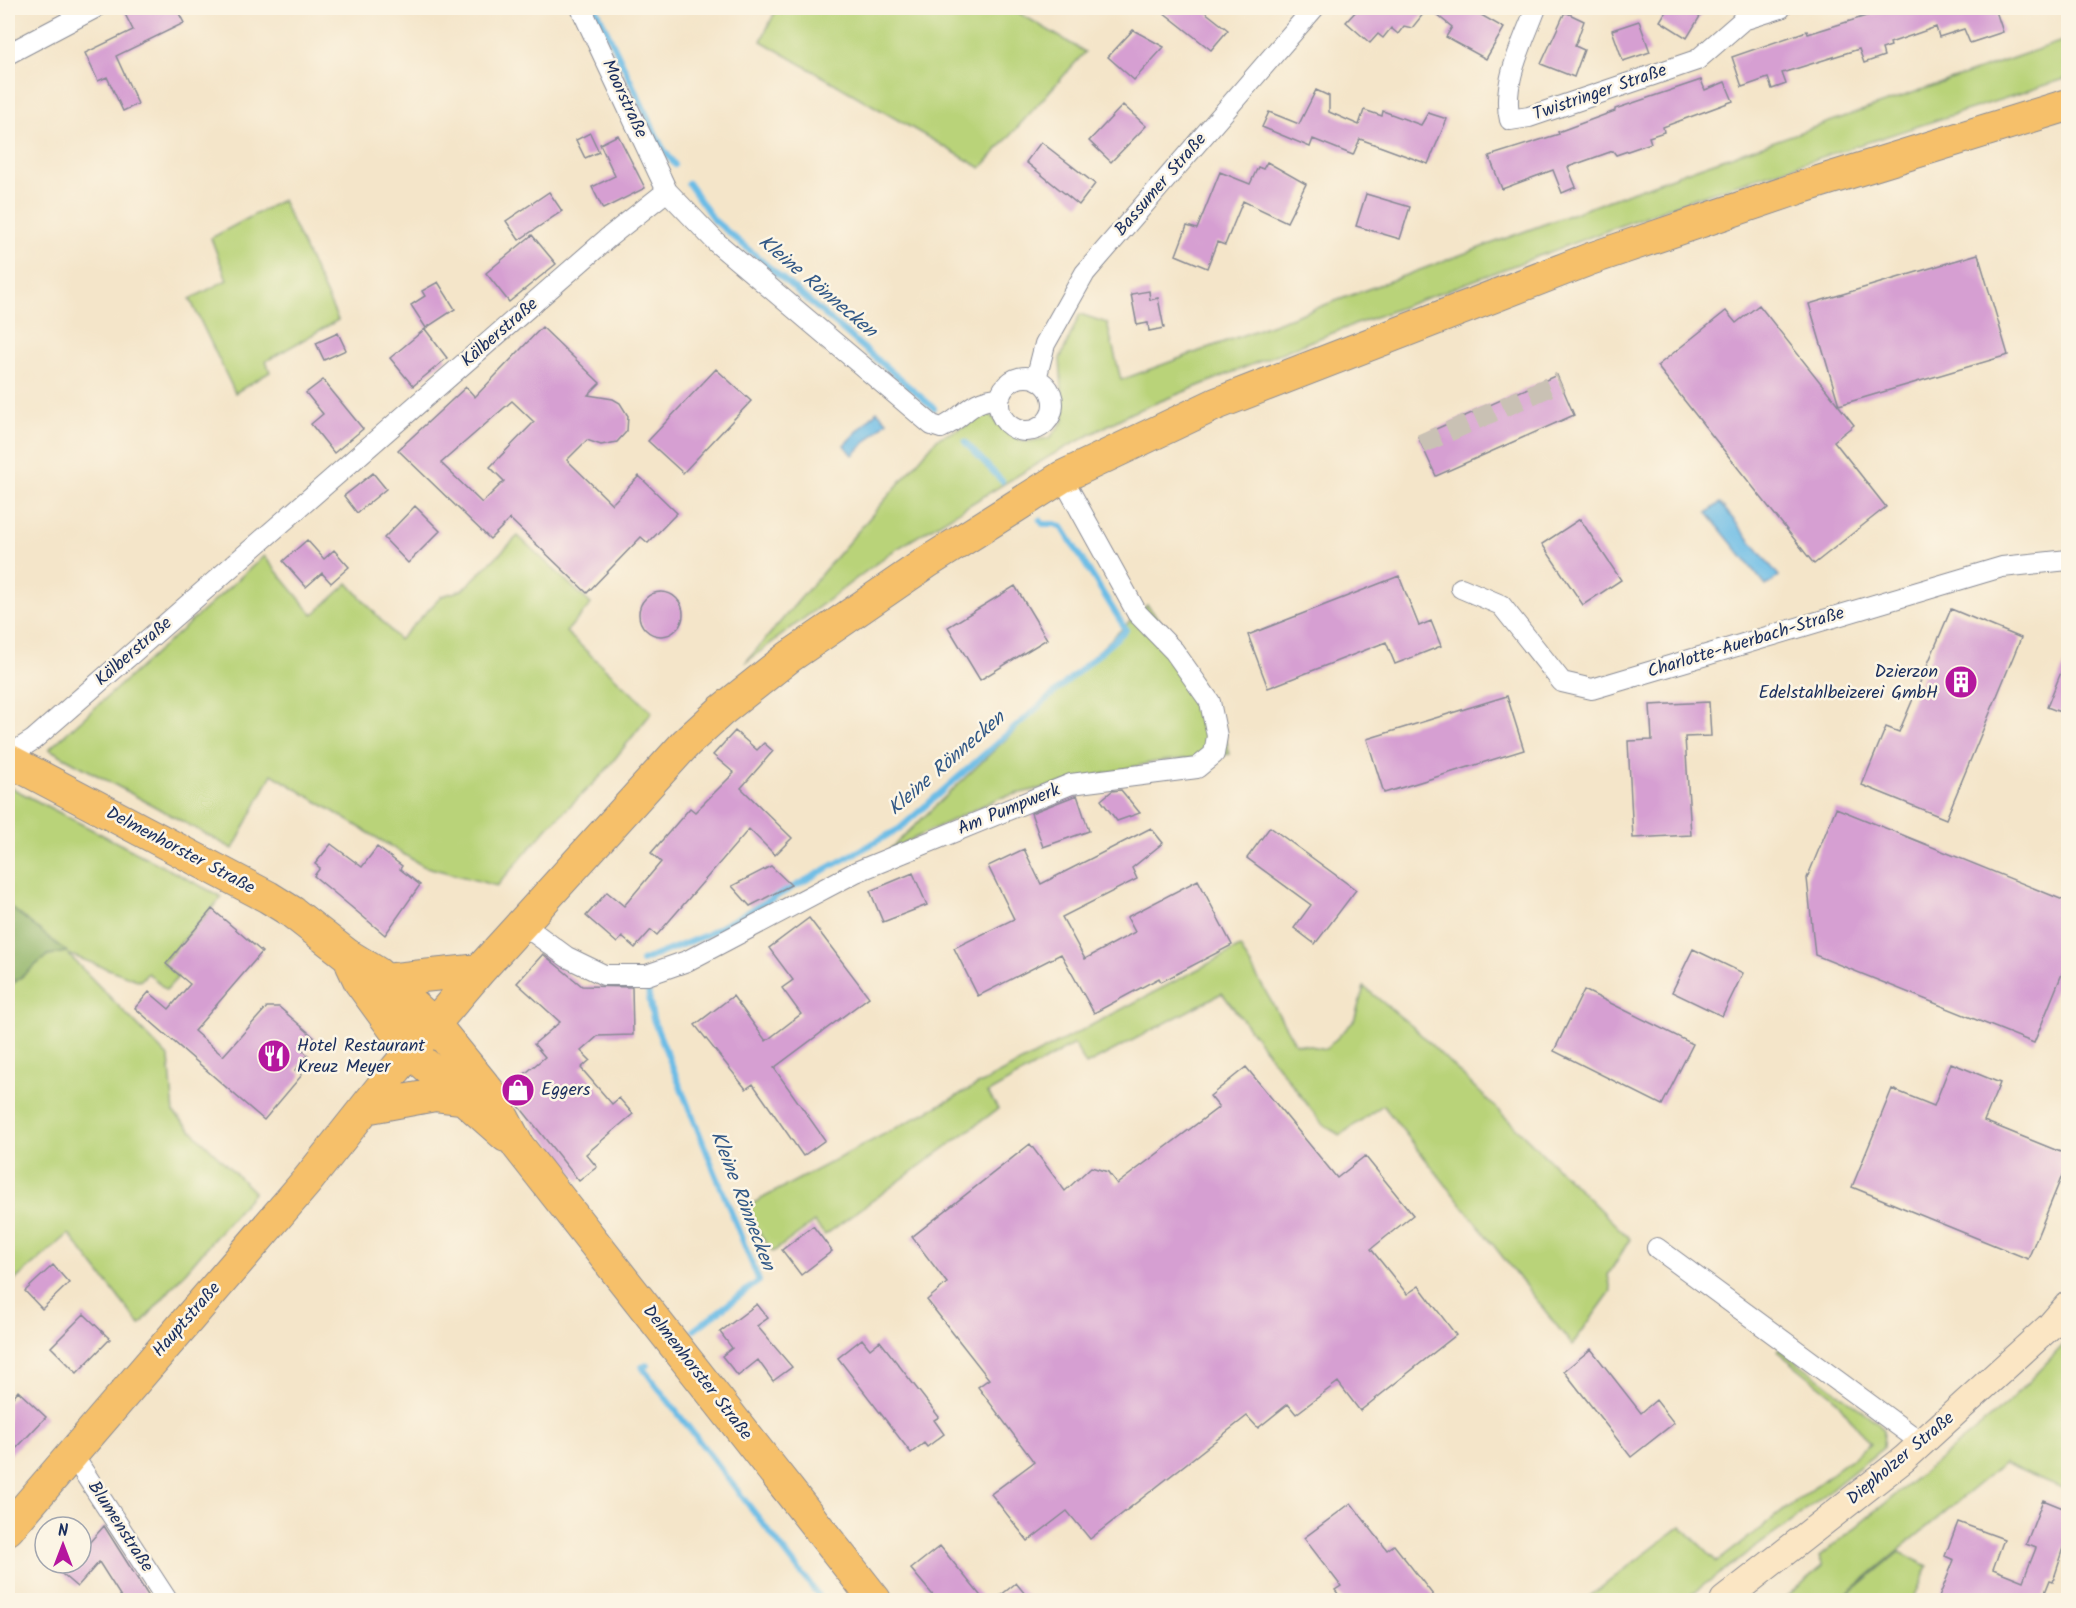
<svg xmlns="http://www.w3.org/2000/svg" width="2076" height="1608" viewBox="0 0 2076 1608" font-family="Kalam,sans-serif">
  <style>
    .green { fill: #b9d379; stroke: #6a816c; stroke-width: 1.5 }
    .forest { fill: #92b569; stroke: #567264; stroke-width: 1.5 }
    .water { fill: #6bbce6; stroke: #4376a2; stroke-width: 1.5 }
    .lines { fill: none; stroke-linecap: round; stroke-linejoin: round }
    .stream { stroke: #6bbce6; stroke-width: 6 }
    .building { fill: #d69fd2; fill-rule: evenodd }
    .street-tunnel { stroke: #c9c1b4; stroke-width: 20; stroke-dasharray: 20 10; stroke-linecap: butt }
    .street-casing { stroke: #888a94; stroke-width: 22 }
    .secondary-casing { stroke: #888a94; stroke-width: 29 }
    .primary-casing { stroke: #888a94; stroke-width: 34 }
    .street { stroke: #fff; stroke-width: 20 }
    .secondary { stroke: #fbe6c4; stroke-width: 27 }
    .primary { stroke: #f6c06b; stroke-width: 32 }
    .labels { text-anchor: middle; dominant-baseline: central; stroke-width: 5; stroke-linejoin: round; paint-order: stroke }
    .street-label { font-size: 18px; fill: #1b2f5e; stroke: #fcf5e5 }
    .poi-label { font-size: 18px; fill: #1b2f5e; stroke: #fcf5e5; text-anchor: start }
    .water-label { font-size: 20px; font-style: italic; fill: #335987; stroke: #fcf5e5 }
  </style>
  <rect width="100%" height="100%" fill="#fcf5e5"/>
  <filter id="ink" filterUnits="userSpaceOnUse"><feTurbulence type="fractalNoise" baseFrequency=".0167" numOctaves="2"/><feDisplacementMap in="SourceGraphic" scale="12" xChannelSelector="R" yChannelSelector="G"/><feConvolveMatrix kernelMatrix="1 2 1 2 8 2 1 2 1" color-interpolation-filters="sRGB"/></filter>
  <filter id="wash" filterUnits="userSpaceOnUse"><feTurbulence type="fractalNoise" baseFrequency=".008" numOctaves="4" result="noise"/><feDisplacementMap in="SourceGraphic" scale="24" xChannelSelector="R" yChannelSelector="G"/><feGaussianBlur stdDeviation="1.35" result="paint"/><feColorMatrix in="noise" values="0 0 0 0 0 0 0 0 0 0 0 0 0 0 0 0 0 1.4 0 .05"/><feComposite in="paint" operator="in"/></filter>
  <g filter="url(#wash)">
    <rect width="100%" height="100%" fill="#f4e5c9"/>
    <path class="green" d="M777 8H1011L1085 52 981 168 761 41Z
      M2068 39V78L1697 197 1303 344 1131 413 1050 456 890 553 745 663 938 438 968 425 986 410 1005 431 1024 442 1050 438 1064 420 1060 359 1080 314 1107 323 1121 380 1694 169Z
      M282 200 338 320 266 361 270 372 235 393 190 299 227 280 211 238Z
      M518 536 591 604 566 632 652 712 602 775 549 826 497 886 423 866 272 774 233 849 49 749 264 556 313 615 348 583 399 640 442 596 462 590Z
      M1147 605 1180 645 1224 733 1230 754 1154 762 999 798 889 850Z
      M8 786 222 897 163 963 178 977 166 990 148 973 140 981 68 954 169 1058 174 1113 254 1192 140 1325 69 1234 8 1286V988L48 955 66 952 8 905Z
      M1240 947 1295 1043 1326 1049 1354 1021 1364 987 1413 1027 1630 1239 1608 1275 1611 1291 1572 1345 1383 1105 1340 1135 1323 1125 1222 993 1086 1065 1074 1044 988 1093 998 1109 825 1235 814 1222 773 1252 742 1209Z
      M2068 1340V1487H2060L2004 1463 1839 1600H1782L1823 1566 1819 1557 2006 1405Z
      M1779 1348 1877 1422 1884 1431 1883 1448 1788 1524 1683 1600H1585L1681 1526 1717 1562 1870 1444 1833 1396 1777 1351Z
      M1899 1552 1928 1566 1913 1600H1841Z"/>
    <path class="forest" d="M8 905 67 952 48 955 15 982 8 974Z"/>
    <path class="water" d="M877 411 887 421 853 455 844 445Z
      M1720 503 1779 576 1766 586 1707 513Z"/>
    <g class="lines">
      <path class="stream" d="M596 8 662 147 675 165
        M688 183 714 220 934 408
        M965 442 1002 481
        M642 961 706 935 899 829 1126 630 1062 527 1055 524H1043L1040 520
        M648 991 653 1019 759 1281 694 1330
        M647 1365 642 1367 822 1600"/>
    </g>
    <g id="blocks">
      <path class="building" d="M133 8H176L184 23 116 56 138 104 123 111 107 77 98 81 85 53 133 30 124 12Z
        M1158 8H1200L1228 30 1211 50Z
        M1359 8H1469L1504 28 1486 59 1446 37 1452 27 1428 8 1412 28 1404 26 1398 34 1391 28 1383 38 1378 34 1370 43 1346 22Z
        M1668 8H1705L1687 38 1660 21Z
        M1892 8H1995L2003 32 1970 43 1964 29 1939 37 1936 27 1890 43 1891 46 1882 49 1884 56 1864 63 1859 49 1782 73 1786 84 1772 89 1768 78 1742 87 1732 57 1807 31 1808 34Z
        M1565 12 1584 21 1575 46 1584 50 1574 77 1541 64Z
        M1639 21 1650 52 1623 61 1612 30Z
        M1133 30 1164 47 1134 80 1108 57Z
        M1701 80 1705 90 1725 82 1733 101 1663 127 1664 132 1649 137 1651 143 1616 155 1613 151 1568 167 1576 187 1562 193 1553 170 1502 189 1489 156 1559 134 1558 132 1615 111V109Z
        M1316 90 1329 96V112L1359 125 1364 110 1382 116 1383 111 1421 125 1428 113 1447 119 1428 164 1360 139 1353 155 1313 139 1310 147 1262 127 1269 112 1299 124Z
        M1123 105 1146 126 1111 162 1089 141Z
        M590 133 599 152 585 158 576 140Z
        M618 135 645 188 603 209 592 187 615 176 600 144Z
        M1041 142 1095 184 1079 205 1026 162Z
        M1267 162 1306 184 1287 222 1243 201 1225 245 1217 242 1207 268 1176 255 1187 226 1197 229 1220 172 1250 184 1258 167 1263 169Z
        M549 192 562 211 519 240 506 221Z
        M1366 194 1410 207 1400 239 1356 226Z
        M532 235 556 264 509 302 486 273Z
        M1978 254 2008 355 1839 405 1809 304Z
        M438 282 455 309 426 328 411 305 425 296 422 291Z
        M1149 291 1150 300 1158 298 1164 328 1149 331 1148 323 1137 325 1131 294Z
        M1759 305 1854 425 1834 441 1886 507 1814 564 1657 366 1726 311 1736 323Z
        M542 327 600 383 588 395 613 399 620 403 628 416 627 431 617 442 601 445 587 440 567 460 612 504 639 476 677 513 648 543 641 537 587 593 510 519 490 539 398 450 466 387 475 397ZM512 401 534 422 490 467 504 481 482 503 441 463Z
        M425 329 447 358 413 386 390 358Z
        M338 333 346 350 324 360 316 343Z
        M716 369 751 401 683 473 648 441Z
        M1557 375 1574 415 1436 476 1418 437Z
        M323 380 363 429 334 453 311 424 323 414 306 393Z
        M373 473 386 489 357 513 344 496Z
        M415 506 440 531 408 563 384 538Z
        M1580 519 1621 580 1583 605 1542 544Z
        M307 540 324 559 334 550 349 567 331 583 322 573 306 587 283 561Z
        M1399 576 1419 626 1431 621 1441 646 1395 664 1386 642 1268 688 1248 635Z
        M1015 586 1047 639 980 680 948 627Z
        M639 614a22 22 0 1 1 44 0a22 22 0 1 1-44 0Z
        M1951 609 2021 638 1946 819 1862 785 1886 727 1899 732Z
        M2068 655V715L2047 707Z
        M1507 696 1524 750 1384 793 1367 739Z
        M1709 702 1711 736 1685 737 1691 835 1633 838 1628 741 1652 740 1650 705Z
        M735 731 757 750 764 743 773 751 741 788 792 838 775 855 749 829 657 935 651 930 635 948 622 937 617 943 586 916 607 892 624 906 661 862 651 853 690 808 695 812 734 773 713 755Z
        M1121 790 1140 813 1117 821 1101 800 1112 791Z
        M1077 795 1089 831 1043 847 1031 813Z
        M1836 808 2068 902V959L2034 1043 1815 955 1807 878Z
        M1270 827 1356 890 1315 944 1294 928 1311 905 1247 858Z
        M1151 828 1163 843 1132 868 1137 879 1062 917 1085 959 1135 932 1127 917 1198 880 1232 945 1161 982 1159 978 1094 1013 1061 954 978 996 954 948 1014 919 988 866 1024 849 1041 884Z
        M331 844 362 867 377 847 402 866 400 869 420 885 385 935 314 876 320 868 315 864Z
        M771 866 791 885 750 906 732 886Z
        M913 873 927 905 883 922 870 891Z
        M212 909 262 952 194 1031 223 1056 267 1007H279L315 1038 303 1051 308 1055 295 1070 302 1075 264 1120 135 1008 149 992 169 1009 190 984 166 964Z
        M809 918 869 997 774 1068 825 1140 803 1156 753 1084 746 1089 695 1025 733 996 766 1041 801 1014 782 988 793 980 769 948Z
        M1693 949 1743 973 1722 1016 1672 992Z
        M543 954 582 986 632 987 633 1035 598 1036 581 1051 590 1060 581 1068 612 1104 619 1098 633 1114 586 1154 597 1167 579 1181 515 1101 508 1088 545 1057 534 1044 560 1022 517 983Z
        M1584 990 1693 1044 1662 1105 1554 1051Z
        M1951 1063 2000 1083 1984 1121 2068 1155V1161L2028 1259 1852 1187 1892 1089 1934 1106Z
        M1246 1067 1337 1178 1365 1156 1413 1215 1371 1249 1407 1294 1419 1286 1456 1335 1360 1411 1338 1382 1296 1414 1288 1404 1258 1428 1247 1416 1090 1539 1067 1511 1028 1541 991 1494 1034 1462 978 1387 989 1379 927 1300 947 1283 912 1237 1030 1144 1065 1191 1091 1167 1108 1172 1117 1184 1219 1107 1210 1096Z
        M813 1226 832 1251 801 1275 782 1250Z
        M53 1265 69 1283 42 1309 25 1291Z
        M757 1304 768 1318 757 1326 792 1367 773 1381 758 1360 738 1376 722 1356 732 1348 720 1332Z
        M84 1314 110 1339 77 1373 51 1347Z
        M862 1339 870 1349 880 1341 939 1417 934 1420 944 1434 927 1447 924 1443 911 1453 838 1358Z
        M1591 1349 1641 1413 1656 1400 1674 1423 1631 1457 1564 1371Z
        M18 1391 46 1417 8 1457V1403Z
        M2043 1500 2068 1510V1536L2053 1581 2050 1580 2042 1600H1938L1954 1560 1945 1556 1958 1522 2004 1539 1993 1569 2023 1581 2036 1548 2026 1544Z
        M1351 1503 1387 1550 1394 1545 1437 1600H1343L1335 1590 1341 1586 1304 1538Z
        M104 1526 151 1600H123L99 1562 77 1587 49 1563H81V1552Z
        M940 1546 984 1600H937L911 1569Z
        M1016 1583 1030 1600H995Z"/>
    </g>
  </g>
  <g filter="url(#ink)">
    <use href="#blocks" fill-opacity="0" stroke="#888a94" stroke-width="1.5"/>
    <g class="lines">
      <path class="street-tunnel" d="M1421 444 1560 382"/>
      <defs>
        <path id="street" d="M581 8 667 191 717 243 932 425 941 428C966 417 968 400 999 398
          M1536 8C1523 43 1501 83 1510 120L1529 117 1697 60 1743 20 1744 8
          M1743 20 1781 8
          M8 54 95 8
          M999 404a27 27 0 1 1 54 0a27 27 0 1 1-54 0Z
          M1036 379 1045 344 1085 273 1314 8
          M1461 588 1501 605 1562 682 1592 689 2002 567 2068 560
          M8 756 33 740 609 237 667 191
          M521 923 567 957 604 975H647L687 961 856 872 1071 784 1197 768 1214 754 1217 736 1210 702 1174 651 1137 613 1062 477
          M1657 1248 1922 1443
          M72 1454 167 1600"/>
        <path id="secondary" d="M1724 1600 1904 1459 2049 1327 2068 1305"/>
        <path id="primary" d="M8 760 268 897 292 912 346 954 377 973 434 1024 490 1093 518 1146 875 1600
          M352 965 360 982 411 1052 506 1136
          M385 980 480 970
          M365 1108 435 1095 461 1098
          M8 1529 307 1181 396 1069 480 970 686 743 721 711 789 657 926 563 1062 477 1216 404 1590 259 1799 188 2068 105"/>
      </defs>
      <use href="#street" class="street-casing"/>
      <use href="#secondary" class="secondary-casing"/>
      <use href="#primary" class="primary-casing"/>
      <use href="#street" class="street"/>
      <use href="#secondary" class="secondary"/>
      <use href="#primary" class="primary"/>
    </g>
  </g>
  <defs>
    <symbol id="building-disc" viewBox="-11 -11 22 22"><circle r="9.5" fill="#b5179e" stroke="#fcf5e5"/><path d="M-4-6H4V6H1V3H-1V6H-4ZM-2.5-4.3h1.7v1.8h-1.7ZM.8-4.3h1.7v1.8H.8ZM-2.5-1h1.7V.8h-1.7ZM.8-1h1.7V.8H.8Z" fill="#fff"/></symbol>
    <symbol id="restaurant-disc" viewBox="-11 -11 22 22"><circle r="9.5" fill="#b5179e" stroke="#fcf5e5"/><path d="M-5-6h1v4h1v-4h1v4h1v-4h1v5L-1.5 .5V6h-2V.5L-5-1ZM5-6V6H3V1.5H1.5Q1.5-4 5-6Z" fill="#fff"/></symbol>
    <symbol id="shop-disc" viewBox="-11 -11 22 22"><circle r="9.5" fill="#b5179e" stroke="#fcf5e5"/><path d="M-5-2.5h2.3a2.7 3.5 0 0 1 5.4 0H5L5.5 6h-11ZM-1.5-2.5h3a1.5 2.3 0 0 0-3 0Z" fill="#fff"/></symbol>
  </defs>
  <g fill-rule="evenodd">
    <use href="#building-disc" x="1942" y="663" width="38" height="38"/>
    <use href="#restaurant-disc" x="255" y="1037" width="38" height="38"/>
    <use href="#shop-disc" x="499" y="1071" width="38" height="38"/>
  </g>
  <g class="labels">
    <g class="street-label">
      <text transform="translate(1600 93) rotate(-19)">Twistringer Straße</text>
      <text transform="translate(624 99) rotate(65)">Moorstraße</text>
      <text transform="translate(1161 185) rotate(-49)">Bassumer Straße</text>
      <text transform="translate(500 333) rotate(-41)">Kälberstraße</text>
      <text transform="translate(1746 643) rotate(-17)">Charlotte-Auerbach-Straße</text>
      <text transform="translate(134 652) rotate(-41)">Kälberstraße</text>
      <text transform="translate(1009 810) rotate(-22)">Am Pumpwerk</text>
      <text transform="translate(180 851) rotate(28)">Delmenhorster Straße</text>
      <text transform="translate(187 1320) rotate(-49)">Hauptstraße</text>
      <text transform="translate(697 1373) rotate(52)">Delmenhorster Straße</text>
      <text transform="translate(1901 1459) rotate(-40)">Diepholzer Straße</text>
      <text transform="translate(120 1527) rotate(57)">Blumenstraße</text>
    </g>
    <g class="poi-label">
      <text x="1938" y="672" text-anchor="end">Dzierzon<tspan x="1938" dy="21">Edelstahlbeizerei GmbH</tspan></text>
      <text x="297" y="1046">Hotel Restaurant<tspan x="297" dy="21">Kreuz Meyer</tspan></text>
      <text x="541" y="1090">Eggers</text>
    </g>
    <g class="water-label">
      <text transform="translate(817 287) rotate(40)">Kleine Rönnecken</text>
      <text transform="translate(947 764) rotate(-41)">Kleine Rönnecken</text>
      <text transform="translate(742 1201) rotate(69)">Kleine Rönnecken</text>
    </g>
  </g>
  <rect width="2076" height="1608" fill="none" stroke="#fcf5e5" stroke-width="30"/>
  <g transform="translate(63 1545)"><circle r="28" fill="#fcf5e5" stroke="#a2a6af" stroke-width="1.5"/>
  <path d="M0-4.5L10 22L0 15L-10 22Z" fill="#b5179e"/>
  <text y="-9" font-size="16" font-weight="bold" text-anchor="middle" fill="#1b2f5e">N</text>
  </g>
</svg>
